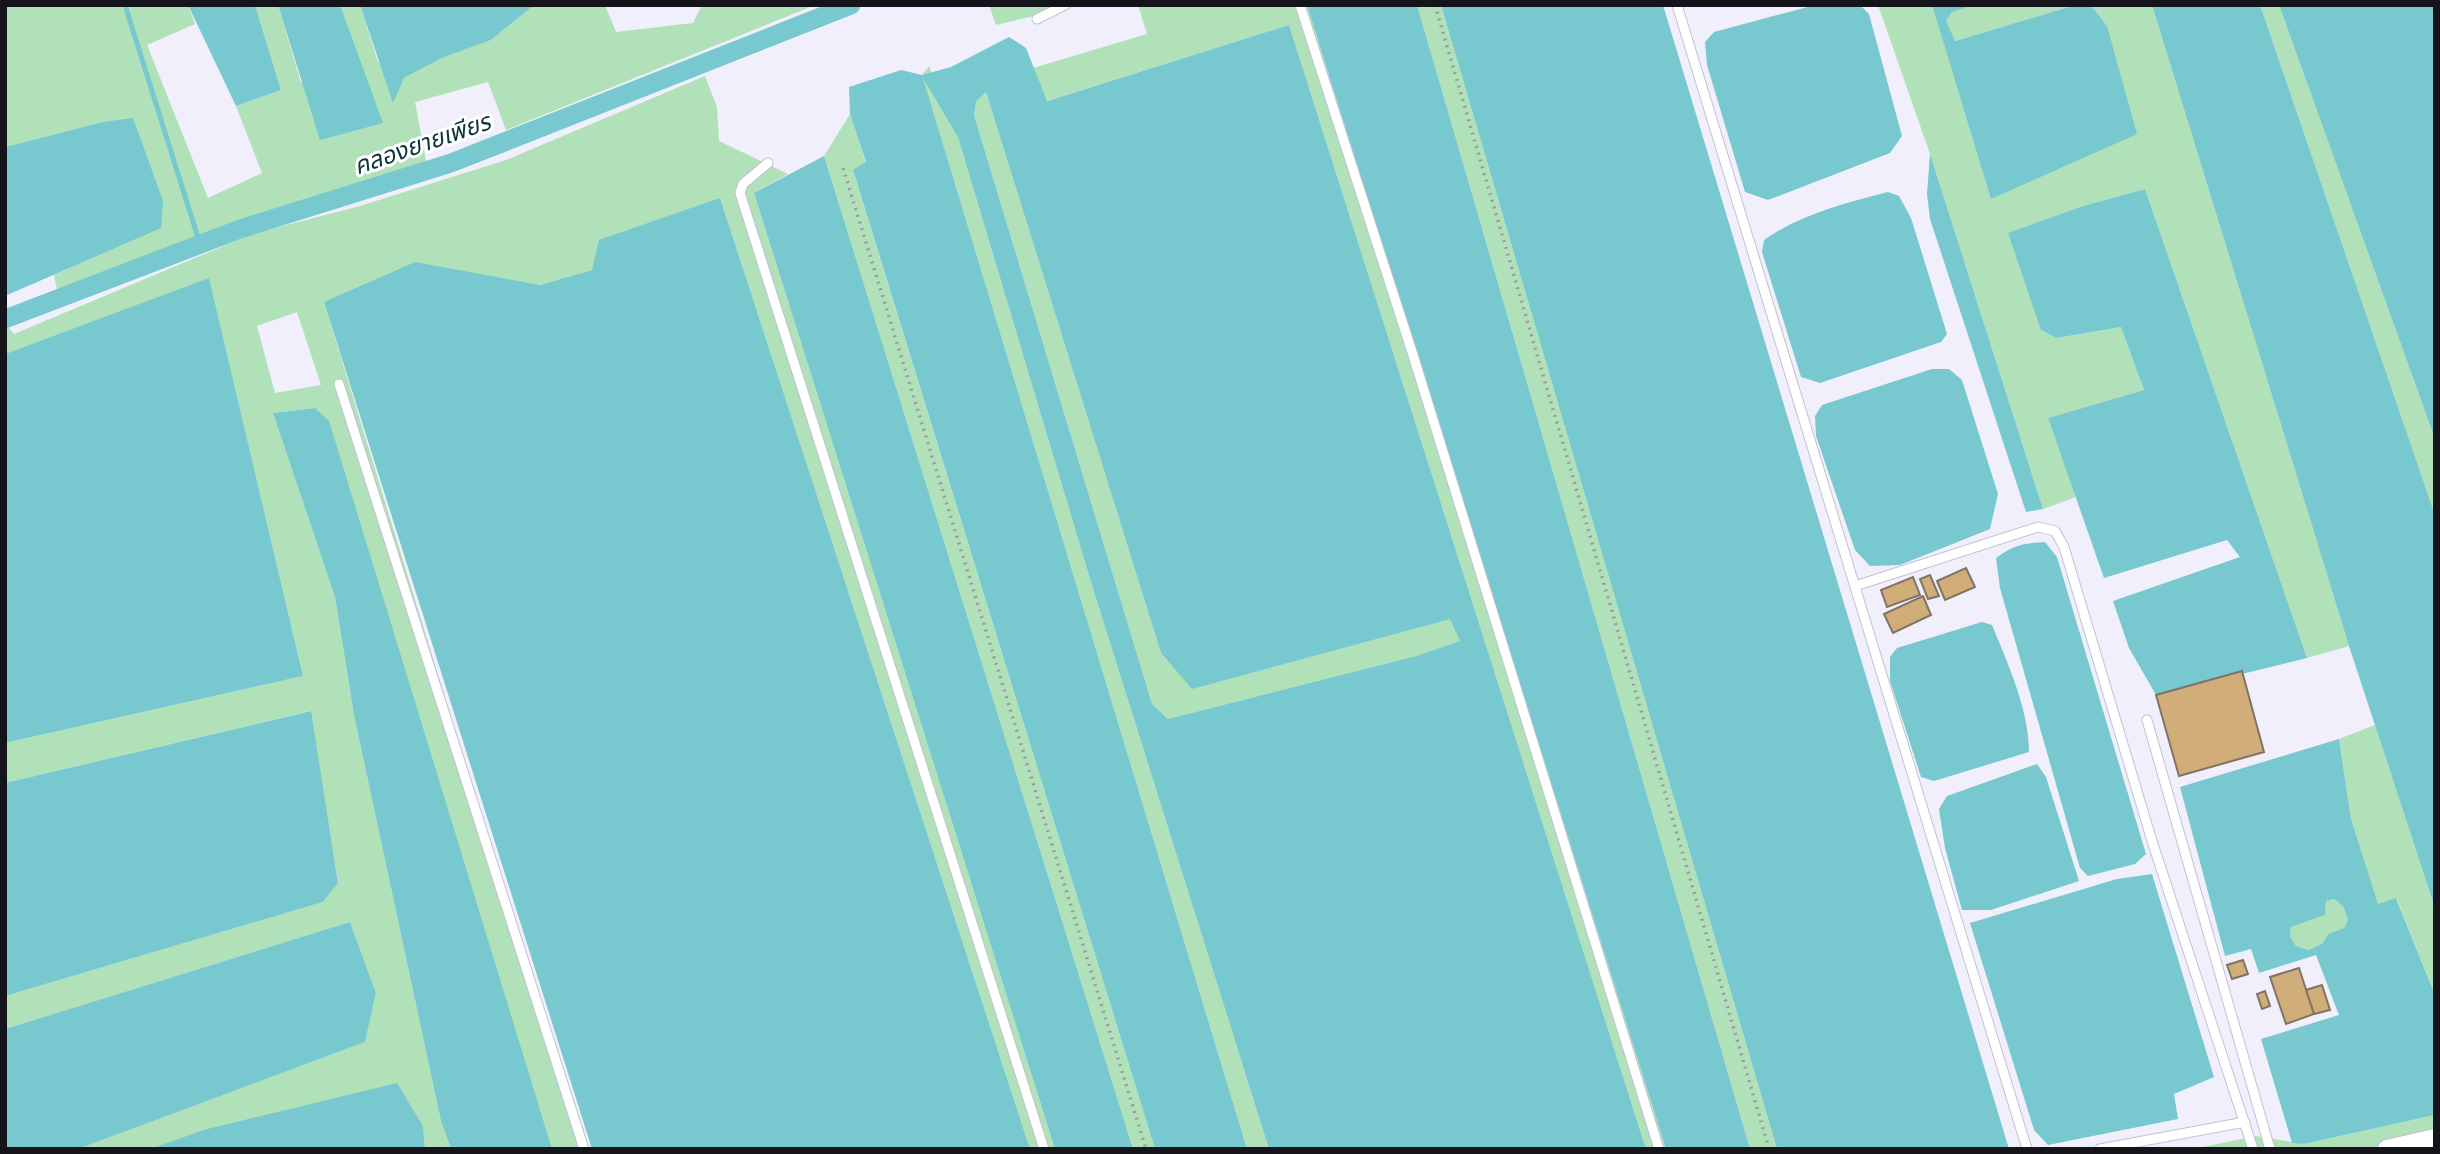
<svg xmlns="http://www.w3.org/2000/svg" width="2440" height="1154" viewBox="0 0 2440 1154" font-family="Rubik,'Noto Sans Thai',sans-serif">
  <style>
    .green { fill: #b0e1b8; fill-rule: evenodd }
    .water { fill: #77c8cf; fill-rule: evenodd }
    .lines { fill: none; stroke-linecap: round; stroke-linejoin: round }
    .stream { stroke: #77c8cf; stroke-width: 5 }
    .canal { stroke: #77c8cf; stroke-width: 19 }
    .building { fill: #d0ad79; stroke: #7f7463; stroke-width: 2 }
    .lane-casing { stroke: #c3c0d5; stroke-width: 11 }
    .street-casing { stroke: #c3c0d5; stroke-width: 20 }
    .path { stroke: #9c9ba5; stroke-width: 3.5; stroke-dasharray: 2 5; stroke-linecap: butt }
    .lane { stroke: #fff; stroke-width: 9 }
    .street { stroke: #fff; stroke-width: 18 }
    .labels { text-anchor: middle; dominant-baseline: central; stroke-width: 6; stroke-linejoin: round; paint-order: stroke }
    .water-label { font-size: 24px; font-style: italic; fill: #0d3639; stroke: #fff }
  </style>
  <rect width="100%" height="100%" fill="#f1effc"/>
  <path class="green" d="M5 5H188L195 24 147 45 208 198 262 173 236 106 281 90 255 5H278L301 83 342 12 340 5H360L378 62 404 78 442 58 491 40 534 5H605L616 32 693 23 702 5H815L506 130 488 82 415 102 426 161 57 289 54 275 153 230 103 122 5 147Z
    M989 5H1081L996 25Z
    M1138 5H1307L1666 1149H1646L1289 25 1046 101 1033 68 1147 34Z
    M1417 5H1441L1777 1149H1750Z
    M1878 5H1932L1991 198 2107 26 2091 5H2152L2349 646 2307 658 2145 189 2083 206 2009 233 2058 338 2121 327 2144 390 2048 418 2076 497 2043 509 1930 154Z
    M1974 5H2075L1954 41 1945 22 1952 12Z
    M2260 5H2279L2435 439V515Z
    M929 66 958 137 1090 579 1269 1149H1247L922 75Z
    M705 76 717 107 719 141 788 174 754 193 1055 1149H1030L720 198 592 270 540 285 488 276 350 292 324 302 583 1149H552L315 408 273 413 335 597 354 715 441 1121 451 1149H425L423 1126 203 1130 150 1149H78L365 1042 376 993 350 922 5 1029V996L323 902 338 882 310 711 5 783V743L303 676 209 279 5 354V323L14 334 252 234 360 206 506 160ZM297 312 321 385 275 393 257 326Z
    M986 92 1161 653 1192 688 1451 618 1460 641 1416 656 1168 719 1152 704 974 115 976 102Z
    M850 114 866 163 853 171 1155 1149H1133L824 156Z
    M2375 725 2435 908V995L2397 899 2378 905 2351 819 2339 739Z
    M2334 899 2343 906 2348 920 2344 928 2328 934 2323 943 2309 950 2296 946 2290 936 2291 927 2325 915 2326 901Z
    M2435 1115V1143L2409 1149H2193L2256 1136 2304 1144Z"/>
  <path class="water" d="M188 5H255L281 90 236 106Z
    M278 5H340L383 123 320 140Z
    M360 5H534L491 40 442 58 404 78 393 103Z
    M1307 5H1417L1750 1149H1666Z
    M1441 5H1663L2009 1149H1777Z
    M1815 5H1860L1869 14 1902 136 1890 153 1768 200 1745 192 1707 65 1705 42 1714 32Z
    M1932 5H1974L1952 12 1946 21 1955 41 2075 5H2091L2107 26 2137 134 1991 199Z
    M2152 5H2260L2435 515V908L2349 646Z
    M2279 5H2435V439Z
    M1289 25 1646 1149H1269L1090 579 958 137 923 78 1247 1149H1155L853 170 866 162 850 114 849 87 901 70 922 75 951 67 1009 37 1026 48 1047 101ZM986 92 1161 653 1192 689 1450 619 1460 641 1416 656 1168 719 1152 704 974 115 976 102Z
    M133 118 163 201 161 228 5 296V147L103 122Z
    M1930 154 2043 509 2026 512 1930 219 1927 194Z
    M824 156 1133 1149H1055L754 193Z
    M2145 189 2307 658 2156 695 2129 648 2113 601 2240 557 2227 540 2104 578 2048 418 2144 390 2121 327 2057 338 2041 330 2008 233 2083 206Z
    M1888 192 1899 196 1911 218 1947 334 1941 342 1820 383 1801 377 1762 252 1764 240C1797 216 1847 202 1888 192Z
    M720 198 1030 1149H592L324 302 415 262 540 285 592 270 599 240Z
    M209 278 303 676 5 743V354Z
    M1932 369H1949L1962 380 1998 494 1990 529 1900 565 1870 566 1855 550 1816 436 1815 416 1822 405Z
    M315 408 329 421 552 1149H451L441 1121 354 715 335 597 273 413Z
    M2045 542 2057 557 2146 854 2135 864 2088 876 2080 868 2000 588 1996 558C2013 545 2025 543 2045 542Z
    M1982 622 1992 625C2008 664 2029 710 2029 752L1934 781 1921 777 1890 681V657L1897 648Z
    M311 711 338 883 323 902 5 996V783Z
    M2339 739 2351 819 2378 904 2396 898 2435 995V1115L2304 1144 2292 1143 2261 1039 2339 1015 2316 955 2259 973 2251 949 2225 956 2180 787ZM2334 899 2343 906 2348 920 2344 928 2328 934 2323 943 2309 950 2296 946 2290 936 2291 927 2325 915 2326 901Z
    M2037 764 2046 777 2079 881 1991 910H1962L1945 848 1939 809 1947 796Z
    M2152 874 2214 1077 2174 1094 2178 1119 2048 1145 2034 1130 1970 923 2117 879Z
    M350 922 376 993 365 1042 78 1149H5V1029Z
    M397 1083 423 1126 425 1149H150L203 1130Z"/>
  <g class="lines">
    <path class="stream" d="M125 5 200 244"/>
    <path class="canal" d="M5 319 240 229 451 163 851 5"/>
  </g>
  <path class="building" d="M1966 568 1975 587 1945 600 1937 581Z
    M1930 575 1939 596 1928 599 1920 579Z
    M1913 577 1920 595 1887 607 1881 590Z
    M1923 596 1931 615 1893 633 1884 614Z
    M2242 671 2264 752 2179 776 2156 695Z
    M2243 960 2248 974 2232 979 2227 965Z
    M2299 968 2314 1014 2286 1024 2270 977Z
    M2322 985 2330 1010 2314 1014 2306 990Z
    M2265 991 2270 1006 2262 1009 2257 994Z"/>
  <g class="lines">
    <defs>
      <path id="lane" d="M1300 5 1413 355 1659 1149
        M1677 5 2027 1149
        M1037 19 1065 5
        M768 163 743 184 740 193 1044 1149
        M339 384 584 1149
        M1855 586 2038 527 2055 531 2064 547 2152 841 2253 1149
        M2147 720 2270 1149
        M2100 1149 2245 1122"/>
      <path id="street" d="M2387 1149 2435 1138"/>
    </defs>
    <use href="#lane" class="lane-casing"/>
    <use href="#street" class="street-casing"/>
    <path class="path" d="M1435 5 1769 1149
      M843 168 1146 1149"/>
    <use href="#lane" class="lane"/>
    <use href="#street" class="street"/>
  </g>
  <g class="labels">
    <g class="water-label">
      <text transform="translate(422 144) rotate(-19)">คลองยายเพียร</text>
    </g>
  </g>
  <rect width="2440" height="1154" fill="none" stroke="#15141b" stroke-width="14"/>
</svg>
